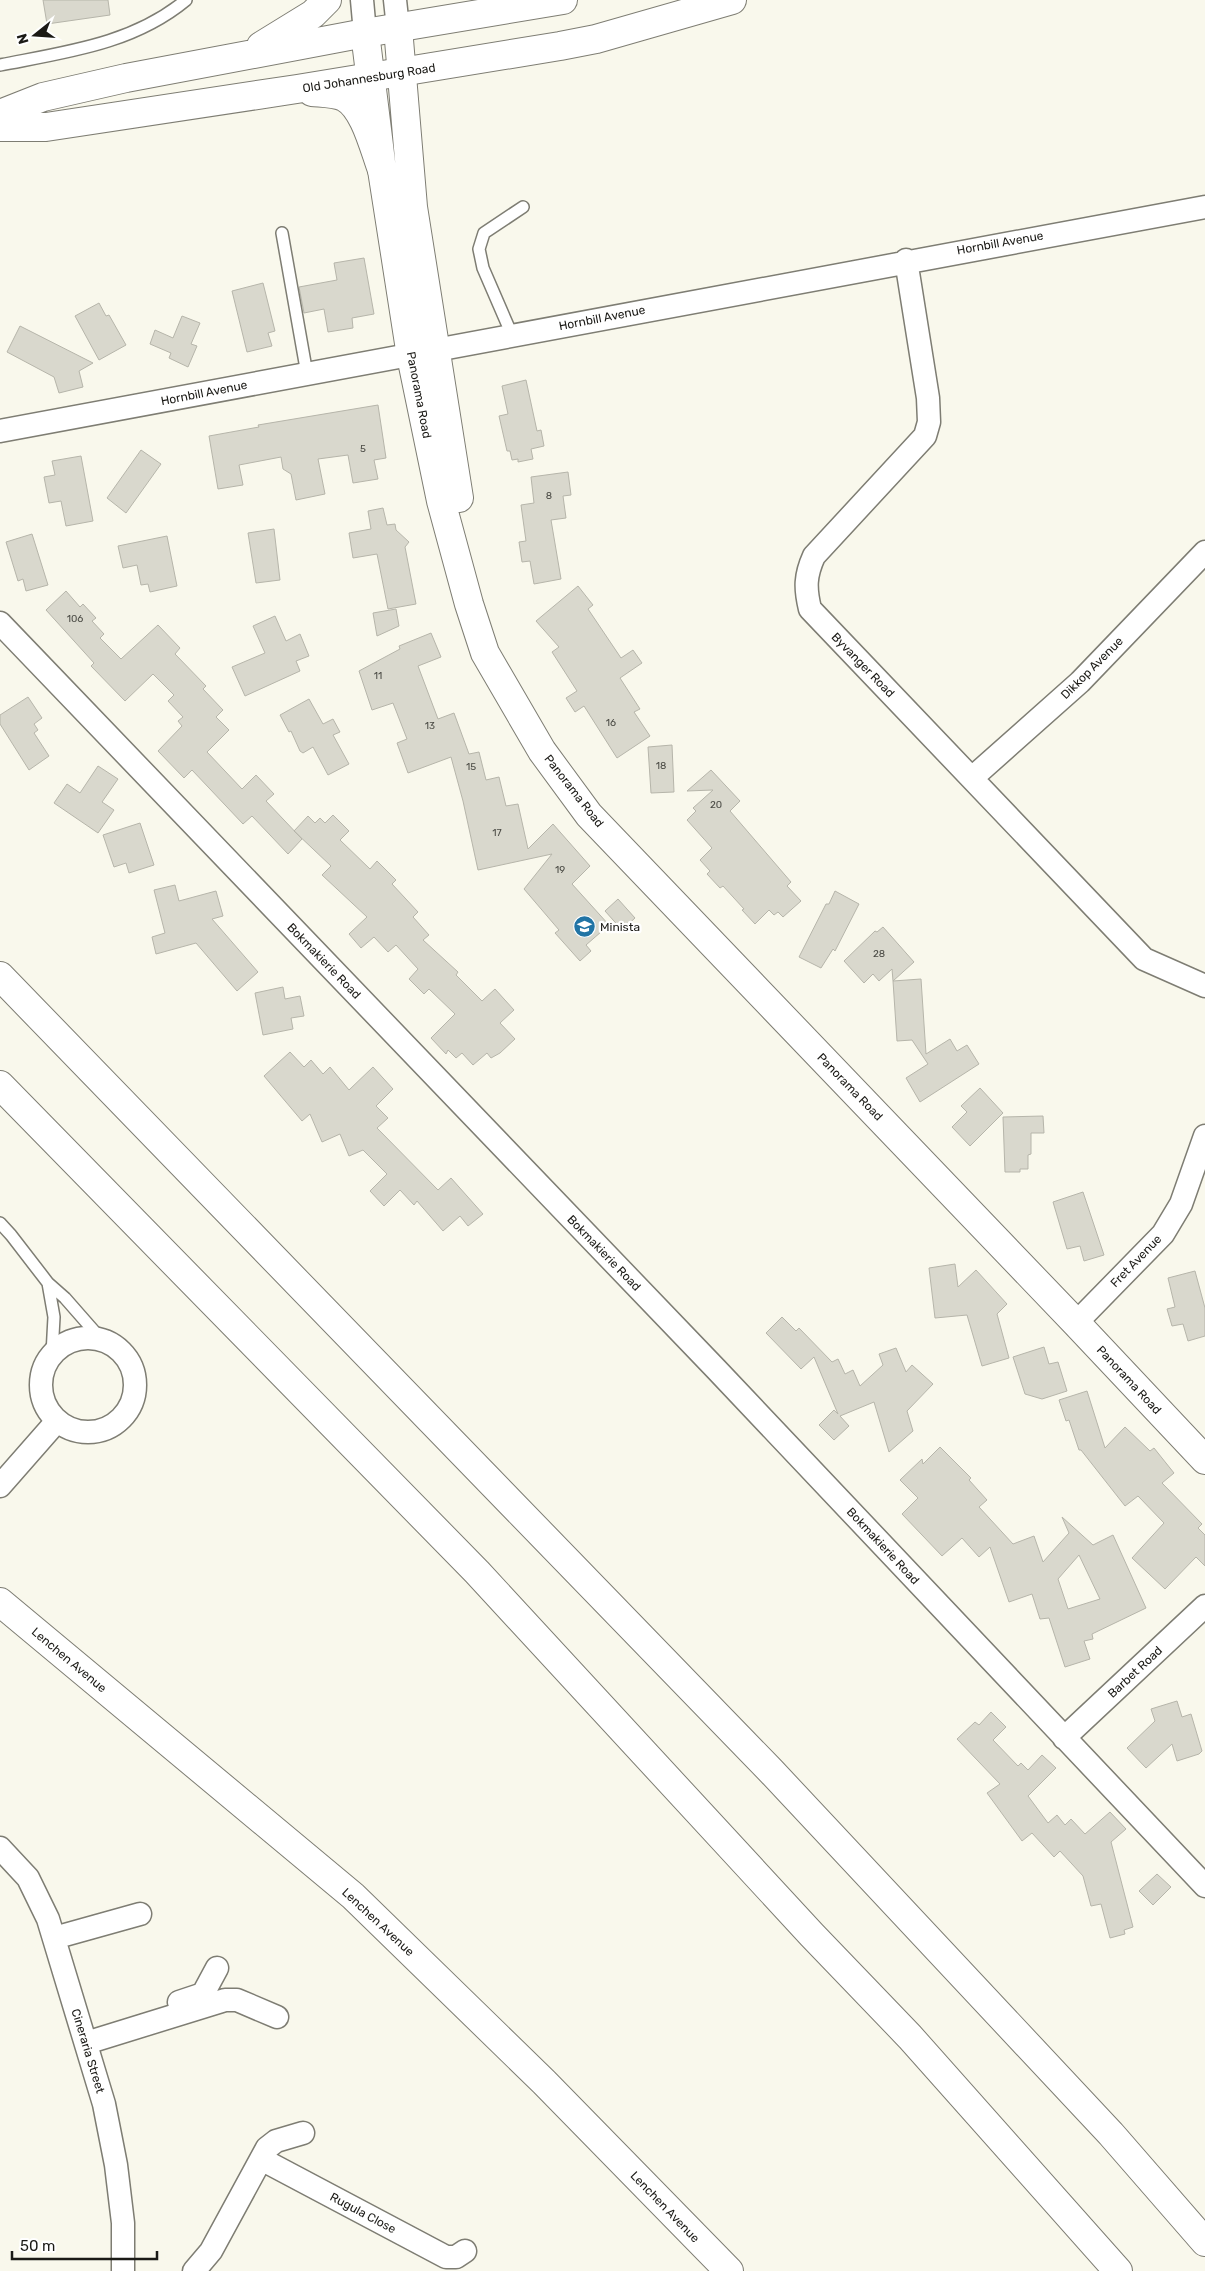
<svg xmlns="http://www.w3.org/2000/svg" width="1205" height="2271" viewBox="0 0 1205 2271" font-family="Rubik,sans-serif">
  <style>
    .building { fill: #d9d8cd; stroke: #b6b5aa; fill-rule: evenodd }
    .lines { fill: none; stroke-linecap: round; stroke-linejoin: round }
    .service-casing { stroke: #7e7d73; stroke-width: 14 }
    .minor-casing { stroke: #7e7d73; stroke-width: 25 }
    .tertiary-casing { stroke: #7e7d73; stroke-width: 30 }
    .secondary-casing { stroke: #7e7d73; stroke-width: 30 }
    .motorway-casing { stroke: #7e7d73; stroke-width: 30 }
    .service { stroke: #fff; stroke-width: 11 }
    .minor { stroke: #fff; stroke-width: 22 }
    .tertiary { stroke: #fff; stroke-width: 28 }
    .secondary { stroke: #fff; stroke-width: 28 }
    .motorway { stroke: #fff; stroke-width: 28 }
    .labels { text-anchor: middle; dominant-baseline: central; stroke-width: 4.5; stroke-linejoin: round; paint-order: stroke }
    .number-label { font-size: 10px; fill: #4a4a44 }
    .street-label { font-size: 12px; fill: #1b1a16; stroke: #fff }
    .poi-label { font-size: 12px; fill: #1b1a16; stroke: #fff; text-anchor: start }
  </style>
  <rect width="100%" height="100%" fill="#f9f8ec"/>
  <path class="building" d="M43 0H108L110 15 47 24Z
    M364 258 374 314 352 318 353 328 328 332 324 309 304 313 299 287 337 280 334 263Z
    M263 283 275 331 268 333 272 346 247 352 232 291Z
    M99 303 106 316 109 315 126 345 99 360 75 316Z
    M182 316 200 323 191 344 197 346 188 367 169 358 171 353 150 344 155 330 173 338Z
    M20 326 93 363 79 371 83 387 59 393 54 377 7 352Z
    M526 380 537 431 541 430 544 446 531 449 533 459 518 462V459L512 460 510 451H507L499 416 508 414 502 386Z
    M378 405 386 458 374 460 378 479 353 483 348 455 318 459 325 494 296 500 291 474 283 469 281 457 239 465 243 485 218 489 209 436 259 427 258 425Z
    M141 450 161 464 126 513 107 498Z
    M81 456 93 521 66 526 61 501 49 503 44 477 55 475 52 461Z
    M568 472 571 495 563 496 566 518 551 520 561 579 534 584 530 561 522 562 519 542 526 541 521 505 534 503 531 477Z
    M383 508 387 525 395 524 396 530 409 542 405 547 416 604 388 609 377 554 353 558 349 533 371 529 368 511Z
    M274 529 280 580 256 583 248 533Z
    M32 534 48 585 26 591 23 579 18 581 6 542Z
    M167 536 177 586 150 592 148 584 141 585 137 565 123 568 118 546Z
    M578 586 593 605 588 609 621 658 633 650 642 663 620 678 640 709 634 712 650 736 617 758 584 706 575 712 566 698 577 691 552 652 559 647 536 621Z
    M66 591 80 607 83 604 96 618 92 621 104 634 100 638 121 659 158 625 180 648 175 654 206 686 203 689 223 710 216 717 229 730 207 752 242 789 256 775 274 794 266 801 302 839 288 854 252 816 243 824 192 770 184 778 158 751 182 726 178 721 183 717 168 701 174 695 153 674 125 701 91 666 94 663 46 610Z
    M396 609 399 626 377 636 373 613Z
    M275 616 286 641 300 634 309 656 296 661 300 671 245 696 232 667 265 653 253 626Z
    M431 633 441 657 418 666 438 719 454 713 469 754 479 752 486 780 499 777 506 806 518 804 528 849 553 824 590 866 572 884 609 925 586 945 591 951 580 961 555 933 559 930 524 889 552 854 478 870 463 801 451 757 408 773 397 743 407 739 393 703 372 710 359 671 400 649 399 646Z
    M28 697 42 718 34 724 38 730 34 733 49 756 29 770 0 724V715Z
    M309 699 323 724 333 719 340 732 333 735 349 764 328 775 313 747 303 753 300 751 291 731 289 732 280 715Z
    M672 745 674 792 651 793 648 747Z
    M98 766 118 779 102 802 114 810 98 833 54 803 67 784 80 793Z
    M711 770 740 801 730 811 791 882 787 886 801 901 783 917 778 912 774 915 769 910 755 924 742 910 744 909 723 886 720 888 707 874 710 871 700 860 712 848 687 820 696 811 693 808 713 790 687 791Z
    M333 815 349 831 340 840 370 869 377 861 396 880 392 884 418 912 413 917 429 935 423 940 458 972 456 975 482 1001 495 989 514 1010 500 1023 515 1039 500 1053 491 1058 487 1053 473 1065 462 1053 456 1058 448 1050 446 1054 431 1038 455 1014 429 989 424 994 409 979 418 969 396 945 388 952 374 937 361 948 349 934 367 917 322 875 331 866 294 831 308 816 315 823 320 818 325 823Z
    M140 823 154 865 129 873 126 863 114 867 103 835Z
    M175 885 179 901 216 891 223 916 212 919 258 972 237 991 196 943 156 954 152 937 165 933 154 890Z
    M835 891 859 904 835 951 833 949 821 968 799 957 826 904H829Z
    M618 899 635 918 622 930 605 911Z
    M883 927 914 962 893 981 892 969 879 981 873 974 864 983 844 961 875 931 877 932Z
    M921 979 926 1054 950 1039 957 1051 967 1045 979 1064 920 1102 906 1078 928 1064 912 1040 897 1041 893 981Z
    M283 987 285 999 300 996 304 1016 291 1018 293 1029 263 1035 255 993Z
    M290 1052 304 1067 311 1060 323 1074 330 1067 349 1090 373 1067 393 1089 376 1106 388 1118 377 1128 438 1190 451 1178 483 1214 468 1226 460 1216 443 1231 417 1201 414 1205 400 1190 384 1206 370 1191 387 1174 363 1150 349 1156 340 1134 322 1142 310 1114 302 1121 264 1076Z
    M980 1088 1003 1113 970 1146 952 1127 967 1112 961 1106Z
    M1043 1116 1044 1133H1031V1154L1028 1155V1169H1020V1172H1005L1003 1117Z
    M1083 1192 1104 1255 1084 1261 1080 1246 1067 1249 1053 1202Z
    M955 1264 958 1287 976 1270 1007 1304 997 1314 1009 1358 982 1366 967 1315 935 1318 929 1268Z
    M1195 1271 1205 1308V1336L1188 1341 1183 1324 1172 1326 1167 1309 1175 1307 1168 1278Z
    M782 1317 796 1331 799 1328 832 1362 838 1359 845 1374 853 1370 860 1386 883 1365 879 1354 896 1348 906 1372 912 1365 933 1384 907 1411 913 1431 889 1452 874 1402 840 1416 849 1426 834 1440 819 1425 834 1410 838 1414 814 1357 801 1369 766 1333Z
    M1044 1347 1049 1364 1058 1362 1067 1391 1042 1399 1025 1394 1013 1357Z
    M1087 1391 1105 1448 1125 1427 1150 1451 1154 1448 1174 1473 1162 1483 1202 1524 1198 1528 1205 1535V1566L1196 1557 1165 1589 1132 1558 1164 1523 1138 1496 1125 1506 1081 1450H1079L1069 1420 1066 1421 1059 1400Z
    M940 1447 971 1478 969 1480 987 1500 979 1507 1013 1544 1034 1536 1043 1562 1069 1533 1062 1517 1093 1545 1113 1535 1146 1608 1092 1634 1093 1639 1084 1641 1090 1659 1065 1667 1049 1618 1040 1619 1032 1594 1009 1602 990 1547 979 1557 962 1538 942 1556 902 1514 918 1498 900 1480 922 1459 923 1464ZM1079 1555 1100 1599 1068 1609 1058 1579Z
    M1177 1701 1182 1717 1191 1714 1202 1751 1199 1754 1177 1761 1172 1744 1146 1768 1127 1748 1155 1721 1151 1709Z
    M991 1712 1006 1727 993 1740 1018 1766 1021 1763 1028 1770 1042 1755 1056 1768 1028 1796 1048 1823 1057 1815 1065 1825 1071 1819 1085 1834 1110 1812 1126 1829 1111 1842 1133 1927 1124 1930 1125 1934 1110 1938 1101 1904 1091 1906 1083 1876 1060 1851 1054 1857 1032 1833 1022 1841 987 1793 1000 1784 957 1739 975 1722 979 1725Z
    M1157 1874 1171 1887 1153 1905 1139 1891Z"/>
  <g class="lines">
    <defs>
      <path id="service" d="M0 65C66 52 133 44 186 0
        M282 233 307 374
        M512 335 483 268 479 249 484 233 523 207
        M0 1223 11 1235 48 1283 65 1298 101 1339
        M48 1283 54 1317 52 1354"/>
      <path id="minor" d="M362 0 365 33
        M395 0 398 28
        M906 260 928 398 929 422 925 436 814 556C805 576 805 588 810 609L1144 959 1205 986
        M0 431C402 357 803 278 1205 207
        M0 623 716 1369 1205 1886
        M972 778 1080 682 1205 552
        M1076 1323 1163 1234 1181 1204 1205 1136
        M41 1385a47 47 0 1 1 94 0a47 47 0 1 1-94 0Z
        M0 1486 57 1421
        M1064 1738 1205 1606
        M0 1848 28 1878 48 1919 104 2104 116 2165 123 2223V2271
        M54 1938 140 1914
        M179 2002 203 1994 217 1968
        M86 2043 225 2000H237L277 2017
        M261 2159 446 2257H456L465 2251
        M194 2271 211 2251 267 2148 276 2141 303 2133"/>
      <path id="tertiary" d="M398 28 413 207 459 498
        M365 33 382 170 411 356 441 501 469 604 485 653 542 751 589 815 1076 1323 1205 1460"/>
      <path id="secondary" d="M261 46 313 14 327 0
        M312 92C322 93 335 93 344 97 365 108 374 149 382 170
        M0 114 43 97 126 78 365 33 563 0
        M0 127H46L297 89 560 46 596 39 732 0
        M0 1602 353 1896 544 2082 729 2271"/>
      <path id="motorway" d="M0 976 771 1771 1111 2134 1205 2242
        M0 1085 477 1572 812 1935 910 2037 1118 2271"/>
    </defs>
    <use href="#service" class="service-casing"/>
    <use href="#minor" class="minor-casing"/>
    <use href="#tertiary" class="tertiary-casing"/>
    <use href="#secondary" class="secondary-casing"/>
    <use href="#motorway" class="motorway-casing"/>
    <use href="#service" class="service"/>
    <use href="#minor" class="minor"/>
    <use href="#tertiary" class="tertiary"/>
    <use href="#secondary" class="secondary"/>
    <use href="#motorway" class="motorway"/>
  </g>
  <defs>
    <symbol id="school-disc" viewBox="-11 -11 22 22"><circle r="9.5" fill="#2174a5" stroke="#fff"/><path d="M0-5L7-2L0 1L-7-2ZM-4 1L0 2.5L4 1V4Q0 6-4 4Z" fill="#fff"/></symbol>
  </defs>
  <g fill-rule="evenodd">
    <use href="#school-disc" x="572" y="914" width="25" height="25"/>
  </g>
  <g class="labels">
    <g class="number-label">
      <text x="363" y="449">5</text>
      <text x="549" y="496">8</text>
      <text x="75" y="619">106</text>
      <text x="378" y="676">11</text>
      <text x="611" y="723">16</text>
      <text x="430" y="726">13</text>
      <text x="661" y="766">18</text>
      <text x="471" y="767">15</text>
      <text x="716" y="805">20</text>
      <text x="497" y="833">17</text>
      <text x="560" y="870">19</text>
      <text x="879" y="954">28</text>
    </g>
    <g class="street-label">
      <text transform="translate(369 78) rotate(-9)">Old Johannesburg Road</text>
      <text transform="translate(1000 243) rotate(-10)">Hornbill Avenue</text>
      <text transform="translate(602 318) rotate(-11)">Hornbill Avenue</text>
      <text transform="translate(204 393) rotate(-11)">Hornbill Avenue</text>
      <text transform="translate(419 395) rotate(79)">Panorama Road</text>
      <text transform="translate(863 665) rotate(46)">Byvanger Road</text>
      <text transform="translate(1092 668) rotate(-45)">Dikkop Avenue</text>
      <text transform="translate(574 791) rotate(52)">Panorama Road</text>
      <text transform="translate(324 961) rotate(46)">Bokmakierie Road</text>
      <text transform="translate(850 1087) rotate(46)">Panorama Road</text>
      <text transform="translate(604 1253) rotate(46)">Bokmakierie Road</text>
      <text transform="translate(1136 1261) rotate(-46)">Fret Avenue</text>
      <text transform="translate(1129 1380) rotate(47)">Panorama Road</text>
      <text transform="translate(883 1546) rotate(47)">Bokmakierie Road</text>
      <text transform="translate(69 1660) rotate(40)">Lenchen Avenue</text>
      <text transform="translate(1135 1672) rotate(-43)">Barbet Road</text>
      <text transform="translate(378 1922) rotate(43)">Lenchen Avenue</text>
      <text transform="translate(88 2051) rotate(73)">Cineraria Street</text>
      <text transform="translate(665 2207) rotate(46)">Lenchen Avenue</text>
      <text transform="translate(363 2213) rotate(28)">Rugula Close</text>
    </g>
    <g class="poi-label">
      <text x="600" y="927">Minista</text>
    </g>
  </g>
  <g transform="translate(35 35) rotate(253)" stroke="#ffffff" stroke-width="4" paint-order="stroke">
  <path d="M0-4L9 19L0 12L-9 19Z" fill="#1b1a16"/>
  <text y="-8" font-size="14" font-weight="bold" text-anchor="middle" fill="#1b1a16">N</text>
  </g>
  <path d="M12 2251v8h145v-8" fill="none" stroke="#1b1a16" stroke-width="2.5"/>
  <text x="20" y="2251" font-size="15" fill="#1b1a16" stroke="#ffffff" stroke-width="4" paint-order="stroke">50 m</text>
</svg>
